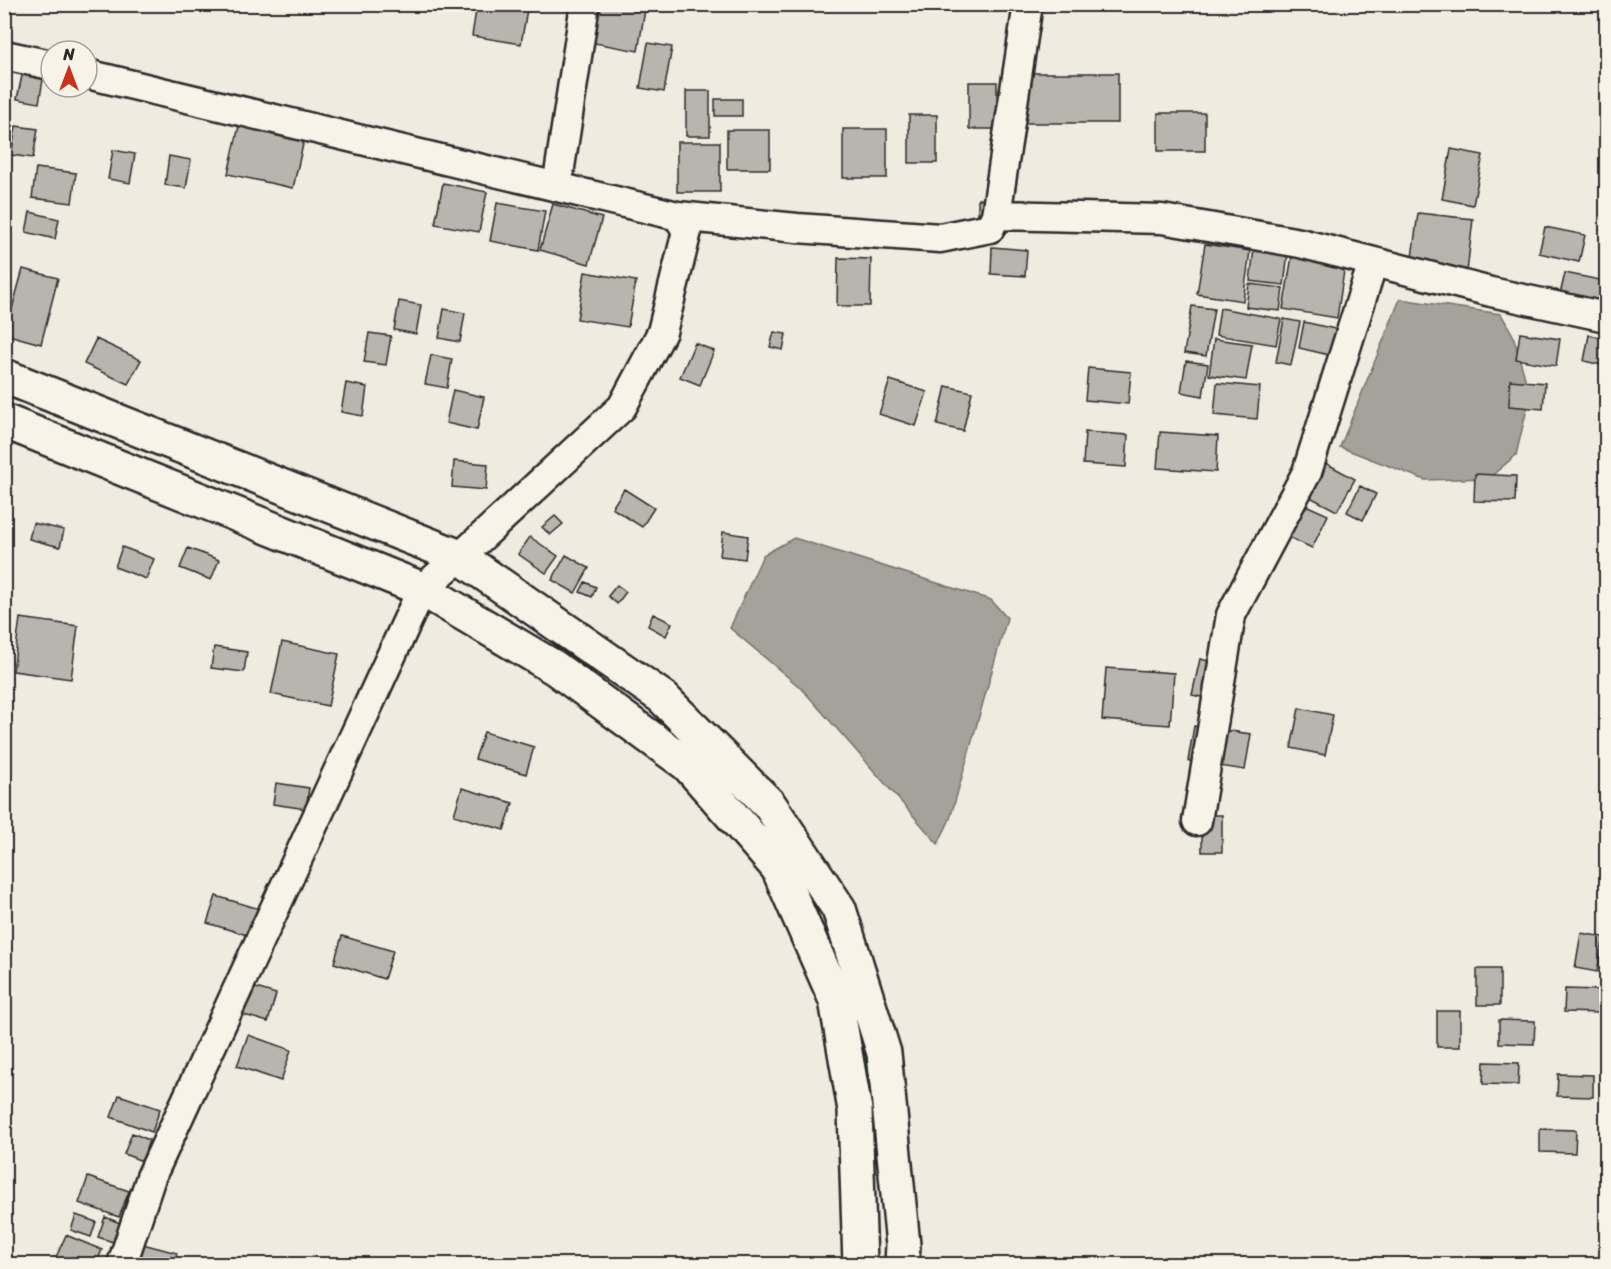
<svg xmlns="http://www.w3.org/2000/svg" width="1611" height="1269" viewBox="0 0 1611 1269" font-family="Sriracha,sans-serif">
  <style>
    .water { fill: #a4a29a; stroke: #74726e; stroke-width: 1.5 }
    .building { fill: #b8b5ae; stroke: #2b2b2b; stroke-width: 1.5 }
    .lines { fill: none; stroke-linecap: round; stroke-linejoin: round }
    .minor-casing { stroke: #2b2b2b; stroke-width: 33 }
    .primary-casing { stroke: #2b2b2b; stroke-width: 38 }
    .minor { stroke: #f7f3e8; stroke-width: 28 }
    .primary { stroke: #f7f3e8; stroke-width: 33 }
  </style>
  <rect width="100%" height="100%" fill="#efebe0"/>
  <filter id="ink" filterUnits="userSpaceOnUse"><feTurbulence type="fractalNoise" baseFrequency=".0167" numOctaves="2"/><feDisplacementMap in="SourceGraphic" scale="12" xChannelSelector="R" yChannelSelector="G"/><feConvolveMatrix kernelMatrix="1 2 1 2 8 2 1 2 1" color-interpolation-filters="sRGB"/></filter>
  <g filter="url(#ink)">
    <path class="water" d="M1400 299 1501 314 1513 335 1530 396 1516 455 1489 478 1425 480 1340 447Z
      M794 538 991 600 1007 618 950 819 938 844 802 689 730 628 763 555Z"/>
    <path class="building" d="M477 4H528L521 44 472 36Z
      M595 4H611L645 10 638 51 589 42Z
      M648 43 672 47 664 92 640 88Z
      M23 71 44 74 39 103 17 99Z
      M1025 73H1118V123H1025Z
      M969 82H997V129H969Z
      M686 91H710V136H686Z
      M715 99H742V116H715Z
      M1158 113H1205V151H1158Z
      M909 115H937V163H909Z
      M16 126 38 129 33 158 11 155Z
      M239 126 304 140 293 188 228 174Z
      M843 129H887V178H843Z
      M727 130H770V169H727Z
      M677 142H720V192H677Z
      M1451 149 1483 155 1473 205 1442 199Z
      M113 150 135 154 130 183 108 179Z
      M169 156 191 160 186 188 165 185Z
      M36 168 76 173 72 203 32 198Z
      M443 183 487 192 479 232 435 224Z
      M978 199H1005V215H978Z
      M497 203 545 211 538 250 490 241Z
      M553 204 602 218 589 264 540 250Z
      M30 212 59 219 55 239 26 232Z
      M1418 213 1473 219 1467 272 1411 265Z
      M1545 227 1585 235 1579 262 1539 253Z
      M1205 244 1250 251 1243 301 1197 294Z
      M992 247 1027 250 1025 276 991 274Z
      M1254 249 1288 253 1284 285 1250 281Z
      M1292 256 1345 264 1337 318 1283 309Z
      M838 258 871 259 870 306H837Z
      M23 269 58 278 41 344 5 334Z
      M585 272 636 281 628 327 577 319Z
      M1565 273 1605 281 1599 307 1559 299Z
      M1249 284 1283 288 1280 311 1246 307Z
      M399 301 421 305 416 334 394 330Z
      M1192 306 1214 309 1206 356 1184 353Z
      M1220 308 1281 319 1276 345 1216 335Z
      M444 309 465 313 460 342 439 338Z
      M1284 319 1300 322 1291 365 1276 362Z
      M1304 322 1344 331 1338 357 1299 348Z
      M774 332 786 334 783 350 770 347Z
      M369 333 391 336 386 365 364 362Z
      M1520 333 1560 339 1556 366 1516 359Z
      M1589 335 1606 339V366L1584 361Z
      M96 339 141 360 128 384 84 364Z
      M1214 339 1252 344 1246 380 1209 375Z
      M695 343 714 351 700 385 680 377Z
      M431 355 452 359 447 388 425 384Z
      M1186 361 1208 364 1203 396 1181 392Z
      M1088 368 1131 372 1128 404 1085 400Z
      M890 380 927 392 916 426 879 414Z
      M1510 380 1545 383 1543 409 1509 406Z
      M346 383 367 387 363 416 341 412Z
      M1217 383 1260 387 1257 419 1214 415Z
      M946 386 972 392 963 431 937 425Z
      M453 390 484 397 477 430 446 423Z
      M1085 432 1128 435 1126 467 1083 464Z
      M1160 432 1218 436 1216 472 1157 468Z
      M454 461 488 464 486 490 452 487Z
      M1322 461 1355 479 1337 511 1304 494Z
      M1475 474 1516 476 1515 502 1474 501Z
      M1360 486 1376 494 1363 520 1347 512Z
      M624 489 654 508 642 527 612 508Z
      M1299 502 1328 515 1312 548 1284 535Z
      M555 516 563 524 550 535 542 527Z
      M33 523 64 530 60 547 29 539Z
      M723 532 748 536 745 559 720 556Z
      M530 537 558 556 546 573 518 554Z
      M122 547 154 559 146 579 115 567Z
      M188 548 219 560 211 580 180 568Z
      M566 555 589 568 575 593 552 580Z
      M585 582 596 587 592 597 580 592Z
      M617 585 626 592 617 604 608 596Z
      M653 614 672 623 666 636 648 626Z
      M20 618 78 626 71 679 13 671Z
      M282 642 339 654 328 706 271 694Z
      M214 647 247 652 244 672 211 668Z
      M1200 659 1231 666 1223 702 1192 695Z
      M1106 668 1174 673 1170 725 1102 720Z
      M1299 708 1333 715 1325 755 1291 748Z
      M1194 726 1251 734 1245 770 1188 761Z
      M484 732 534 747 526 774 475 759Z
      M276 783 309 788 306 809 273 804Z
      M462 788 513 803 504 830 454 815Z
      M1202 815H1222V852H1202Z
      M216 896 266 911 257 938 207 923Z
      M1581 933 1604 937 1597 972 1575 968Z
      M342 936 393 951 384 979 334 963Z
      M1477 969H1500V1005H1477Z
      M226 979 276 994 268 1022 217 1007Z
      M1565 989 1600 990V1013L1564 1012Z
      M1437 1011H1460V1047H1437Z
      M1499 1020 1535 1021 1534 1044 1499 1043Z
      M248 1035 291 1050 281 1081 237 1066Z
      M1484 1062 1519 1063 1518 1085 1483 1084Z
      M1558 1074 1593 1075V1097L1557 1096Z
      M119 1095 160 1109 152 1132 111 1117Z
      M1540 1129 1576 1130 1575 1153 1540 1152Z
      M132 1133 149 1140 142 1161 124 1154Z
      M88 1177 129 1191 119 1217 79 1203Z
      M76 1215 96 1222 91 1237 71 1230Z
      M105 1217 120 1223 113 1242 98 1237Z
      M66 1235 102 1250 96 1264H53Z
      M139 1243 177 1253 174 1264H163L135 1257Z
      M1406 1258 1480 1261V1264H1406Z"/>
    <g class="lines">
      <defs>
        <path id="minor" d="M4 55 51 65
          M87 74 678 216 687 231 662 332 622 407 460 557 422 589 151 1177 122 1264
          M557 187 585 4
          M996 215 1028 4
          M678 216 797 228 940 238 990 228 996 215 1162 219 1300 243 1491 292 1606 317
          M1197 821 1231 615 1307 472 1373 262"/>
        <path id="primary" d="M4 376 460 557 662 697 769 804 839 909 884 1053 903 1245 902 1264
          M4 421 422 589 555 668 688 765 778 868 836 1000 855 1110 860 1264"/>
      </defs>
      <use href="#minor" class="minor-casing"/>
      <use href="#primary" class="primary-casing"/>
      <use href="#minor" class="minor"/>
      <use href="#primary" class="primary"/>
    </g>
  </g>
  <rect width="1611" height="1269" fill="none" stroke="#f7f3e8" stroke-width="24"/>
  <rect x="12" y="12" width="1587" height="1245" fill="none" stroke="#2b2b2b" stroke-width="2" filter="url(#ink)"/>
  <g transform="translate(69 69)"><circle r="28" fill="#f7f3e8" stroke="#a5a39c" stroke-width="1.5"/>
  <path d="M0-4.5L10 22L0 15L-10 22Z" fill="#c8321e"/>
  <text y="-9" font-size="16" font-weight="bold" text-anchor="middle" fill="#2b2b2b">N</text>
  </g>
</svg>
